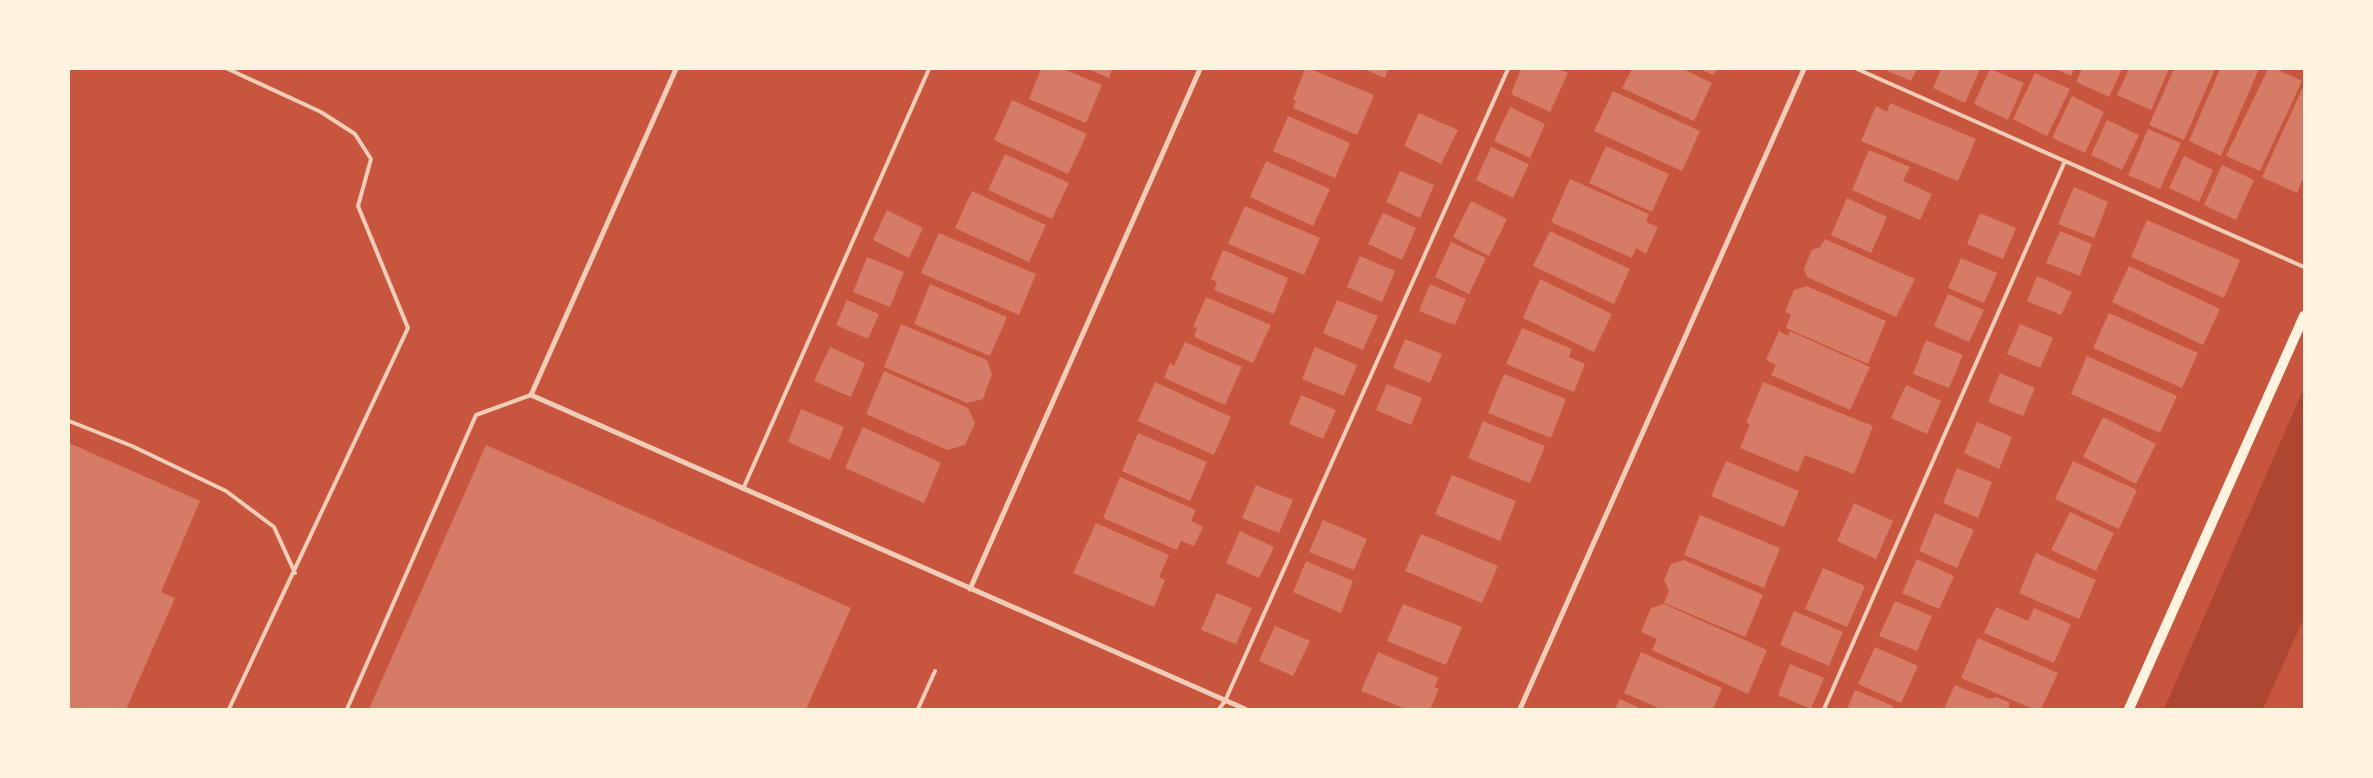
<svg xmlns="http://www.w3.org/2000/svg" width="2373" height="778" viewBox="0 0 2373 778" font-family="Signika,sans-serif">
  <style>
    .green { fill: #ae4732 }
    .building { fill: #d67c66 }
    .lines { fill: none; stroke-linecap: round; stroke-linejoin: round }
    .service { stroke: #f1ccb7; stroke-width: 4 }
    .minor { stroke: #f1ccb7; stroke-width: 5 }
    .secondary { stroke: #fff3e0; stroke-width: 10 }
  </style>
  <rect width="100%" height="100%" fill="#c8553d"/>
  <path class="green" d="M2304 388V618L2263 709H2164Z"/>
  <path class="building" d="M1041 69H1063L1102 85 1086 123 1029 99Z
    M1088 69H1112L1109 78Z
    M1305 69H1310L1374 95 1357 135 1293 108 1296 101 1293 100Z
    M1364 69H1388L1385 78Z
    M1521 69H1558L1568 73 1550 112 1511 94Z
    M1632 69H1683L1712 83 1694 121 1622 88Z
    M1700 69H1717L1713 75Z
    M1883 69H1917L1911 81Z
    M1941 69H1980L1965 103 1933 88Z
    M1990 69 2024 83 2008 120 1974 104Z
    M2055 69H2074L2071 76Z
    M2082 69H2122L2109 97 2076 82Z
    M2129 69H2169L2151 110 2117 95Z
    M2174 69H2215L2184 140 2149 125Z
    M2220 69H2259L2221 156 2189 141Z
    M2268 69H2276L2302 81 2260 171 2226 156Z
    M2035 73 2070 89 2047 136 2013 119Z
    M2304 85V176L2297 193 2262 177Z
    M1613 91 1700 131 1682 171 1594 131Z
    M2072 96 2104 112 2085 153 2052 138Z
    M1012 100 1087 134 1068 174 994 140Z
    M1890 103 1976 139 1958 181 1861 141 1876 106 1887 112Z
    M1510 107 1545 124 1530 158 1494 141Z
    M1419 113 1458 130 1441 164 1404 146Z
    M1288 116 1350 143 1335 178 1273 151Z
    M2107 120 2139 135 2122 170 2091 155Z
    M2148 129 2181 143 2160 189 2128 175Z
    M1606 146 1669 174 1652 212 1589 183Z
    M1491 147 1529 164 1513 198 1476 180Z
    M1869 150 1910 167 1903 181 1932 194 1920 220 1852 190Z
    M1005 154 1069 183 1052 219 988 190Z
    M2184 156 2213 170 2199 202 2169 188Z
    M1266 161 1330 189 1313 226 1250 197Z
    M2222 165 2254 180 2236 220 2204 205Z
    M1400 171 1434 185 1420 218 1386 202Z
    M1570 179 1649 214 1646 222 1658 227 1646 254 1636 248 1632 258 1551 222Z
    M2074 187 2108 202 2094 238 2058 224Z
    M972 191 1046 225 1029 262 955 228Z
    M1847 198 1887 217 1871 253 1831 235Z
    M1471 201 1507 219 1489 256 1453 237Z
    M1245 206 1320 238 1304 275 1228 244Z
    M887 210 923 228 909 258 873 240Z
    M1383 213 1416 228 1402 260 1368 244Z
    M1980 213 2016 228 2003 259 1967 244Z
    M2147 220 2240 260 2224 298 2131 257Z
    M1550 231 1630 269 1614 304 1533 266Z
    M2060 231 2092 244 2080 276 2046 263Z
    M939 233 1036 274 1019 315 921 273Z
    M1825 239 1915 279 1896 317 1807 277 1804 269 1812 250 1820 247Z
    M1451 242 1486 258 1469 294 1435 277Z
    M1223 250 1288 278 1274 314 1214 290 1217 282 1211 279Z
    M1360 256 1395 271 1382 302 1347 287Z
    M867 257 904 272 890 307 853 292Z
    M1961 258 1997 273 1984 303 1948 288Z
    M2129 266 2220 309 2203 345 2112 302Z
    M2037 276 2072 292 2061 315 2027 301Z
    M1540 279 1612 314 1594 352 1523 318Z
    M930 284 1007 317 990 356 914 324Z
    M1430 284 1466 299 1455 325 1419 311Z
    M1807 286 1886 321 1868 364 1786 328 1791 314 1785 312 1794 290Z
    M1948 294 1984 310 1969 342 1934 326Z
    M1206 297 1271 325 1253 363 1194 337 1197 328 1193 327Z
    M847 300 879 314 868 339 836 325Z
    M1337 300 1378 316 1363 350 1323 333Z
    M2109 313 2198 353 2182 388 2093 348Z
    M901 324 987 360 992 374 983 399 967 403 884 367Z
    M2020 324 2053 338 2040 368 2007 354Z
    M1522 328 1572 349 1569 357 1585 364 1574 392 1506 364Z
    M1779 331 1788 336 1790 331 1870 367 1850 410 1771 375 1776 365 1766 360Z
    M1405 339 1442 354 1430 383 1393 368Z
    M1926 340 1963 355 1949 388 1913 374Z
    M1185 342 1242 367 1225 405 1164 378 1170 363 1174 366Z
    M830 347 865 363 851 397 814 381Z
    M1315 347 1357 365 1344 396 1302 379Z
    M2087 356 2177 396 2160 433 2071 394Z
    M884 371 968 408 975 423 965 445 947 450 866 414Z
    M2000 373 2035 388 2023 416 1988 402Z
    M1504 374 1566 399 1551 438 1488 413Z
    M1155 382 1231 417 1214 455 1138 421Z
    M1763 382 1873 426 1854 474 1805 455 1798 472 1740 448 1750 424 1746 423Z
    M1387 384 1422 398 1411 425 1376 410Z
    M1906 385 1941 401 1927 434 1891 418Z
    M1301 395 1336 410 1323 439 1289 424Z
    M801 409 844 427 830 460 788 442Z
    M2103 417 2156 444 2136 484 2083 457Z
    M1483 421 1545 446 1530 483 1468 458Z
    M1977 422 2012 437 1999 469 1964 453Z
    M863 427 941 463 924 503 845 468Z
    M1138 433 1207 462 1190 501 1122 471Z
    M69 443 200 501 161 592 175 598 126 709H69Z
    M486 445 851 608 806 709H369Z
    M1726 461 1799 491 1784 527 1711 496Z
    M2073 461 2137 490 2119 529 2055 499Z
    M1957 468 1992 482 1978 518 1943 503Z
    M1452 475 1516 501 1500 541 1435 514Z
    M1120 477 1196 510 1191 521 1203 527 1194 546 1181 541 1177 550 1103 518Z
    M1256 485 1293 500 1279 533 1242 518Z
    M1854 503 1893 521 1876 559 1837 541Z
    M2070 512 2114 533 2096 571 2051 550Z
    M1935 513 1974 530 1957 568 1919 551Z
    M1700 515 1780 548 1764 588 1684 555Z
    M1323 520 1367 539 1354 570 1309 552Z
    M1096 523 1169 555 1159 577 1165 580 1154 607 1073 573Z
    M1240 531 1274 547 1259 578 1226 563Z
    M1421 534 1498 566 1482 603 1405 571Z
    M2036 553 2096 580 2079 619 2019 593Z
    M1917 559 1954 576 1939 609 1902 593Z
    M1684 560 1763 595 1745 637 1664 603 1669 591 1664 580 1671 564Z
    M1306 561 1353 581 1341 613 1293 592Z
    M1823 568 1865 586 1847 627 1805 609Z
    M1217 593 1252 608 1236 644 1201 630Z
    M1895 601 1932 616 1917 651 1879 636Z
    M1403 604 1462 627 1446 665 1387 641Z
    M1664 604 1767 650 1748 694 1652 650 1657 639 1641 632 1651 608Z
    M1996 607 2028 621 2034 608 2071 624 2054 663 1984 633Z
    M1794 611 1843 632 1829 666 1780 645Z
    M1275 626 1310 641 1293 676 1259 661Z
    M1978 638 2058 673 2041 709H2033L1961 678Z
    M1875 647 1918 666 1901 703 1858 684Z
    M1378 652 1439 678 1434 687 1439 689 1430 709H1406L1361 691Z
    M1641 652 1722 688 1713 709H1661L1624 693Z
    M1790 664 1824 678 1811 709 1778 695Z
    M1955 685 1989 699 1996 697 2009 702V709H1944Z
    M1855 690 1893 706 1892 709H1847Z
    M1620 699 1642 709H1615Z"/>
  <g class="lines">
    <path class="service" d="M228 69 321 112 355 134 371 159 358 206 408 328 229 709
      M1857 69 2304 267
      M69 421 132 446 226 491 274 527 295 573
      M743 489 929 69
      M347 709 476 415 531 395
      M918 709 935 671
      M1219 709 1225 701 1508 69
      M1824 709 2065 161"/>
    <path class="minor" d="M676 69 531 395 1245 709
      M970 589 1200 69
      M1520 709 1804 69"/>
    <path class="secondary" d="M2129 709 2304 316"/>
  </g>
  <rect width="2373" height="778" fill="none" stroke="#fff3e0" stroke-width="140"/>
</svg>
